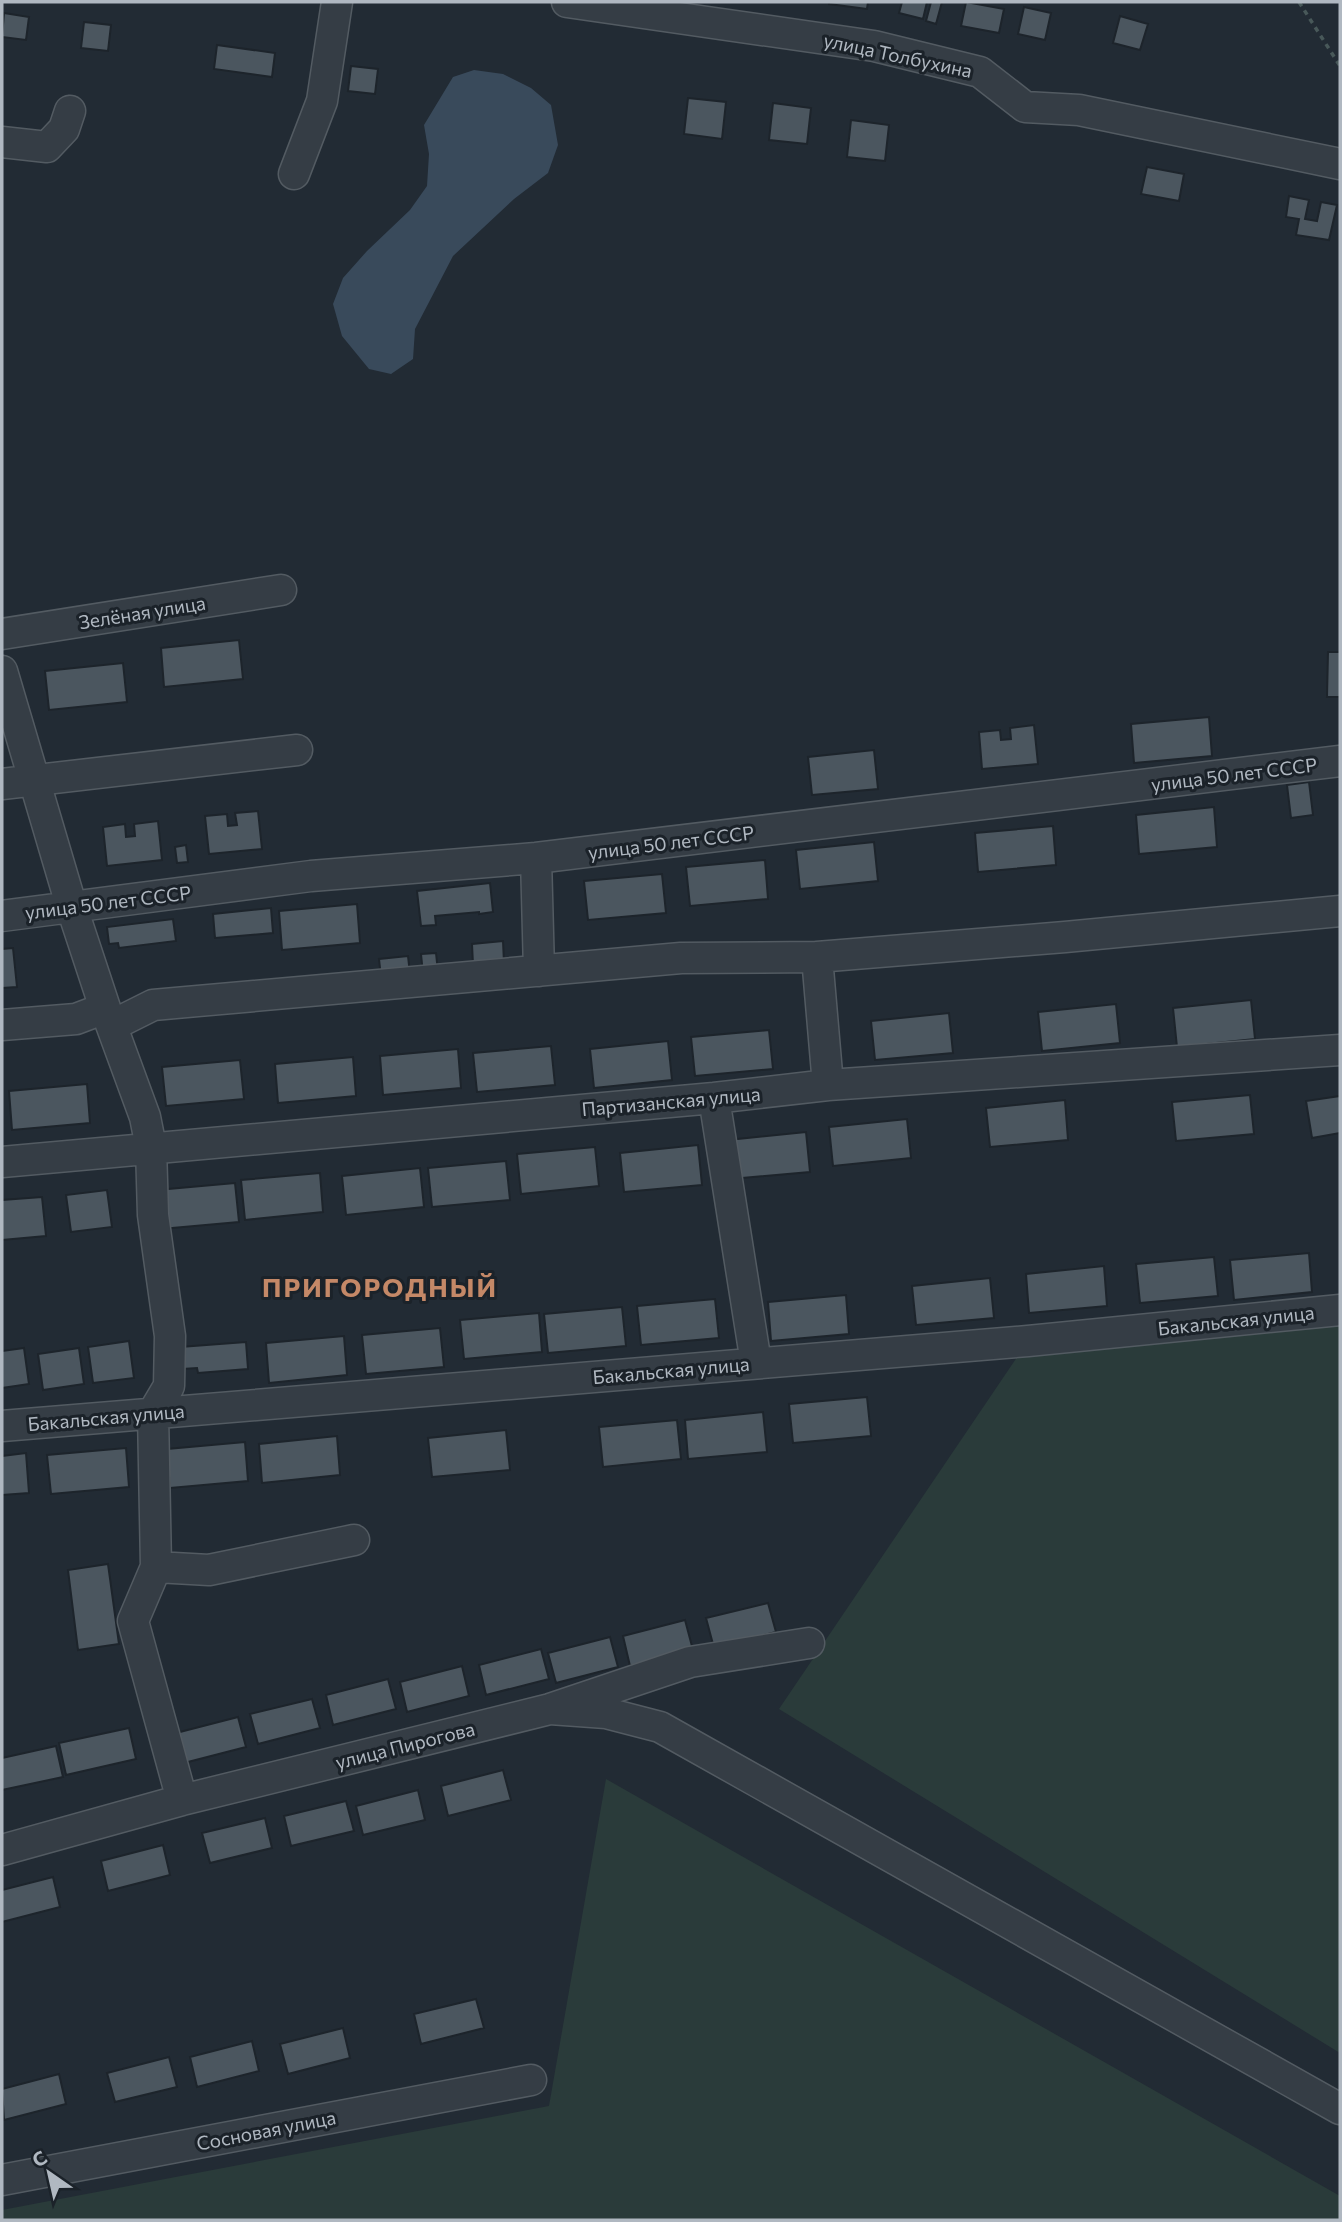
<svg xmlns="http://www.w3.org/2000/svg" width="1342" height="2222" viewBox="0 0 1342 2222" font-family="Commissioner,sans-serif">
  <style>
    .green { fill: #2a3b3a }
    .water { fill: #394a5b }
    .building { fill: #4b565f; stroke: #1d242b; stroke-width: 2 }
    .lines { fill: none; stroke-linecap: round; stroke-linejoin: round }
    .minor-casing { stroke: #535b62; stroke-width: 33 }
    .path { stroke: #485859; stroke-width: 3.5; stroke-dasharray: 5 5; stroke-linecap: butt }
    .minor { stroke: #353d45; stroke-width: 30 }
    .labels { text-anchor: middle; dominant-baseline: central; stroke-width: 6; stroke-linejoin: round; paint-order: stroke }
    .street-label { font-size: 19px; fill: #b0b8c1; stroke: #1b2229 }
    .district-label { font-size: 26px; font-weight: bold; letter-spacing: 2px; fill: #c48867; stroke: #1b2229 }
  </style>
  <rect width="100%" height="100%" fill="#222b34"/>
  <path class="green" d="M1340 1322V2053L779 1709 1028 1341Z
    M606 1779 1340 2196V2220H2V2210L549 2106Z"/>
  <path class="water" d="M474 70 503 74 531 88 551 105 558 145 548 173 514 199 453 256 415 329 413 359 391 374 369 369 342 336 333 304 343 278 367 251 410 210 427 186 429 154 424 125 453 77Z"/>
  <path class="building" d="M829 2H868L867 9 829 4Z
    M902 2H927L923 19 899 13Z
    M931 2H942L936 24 926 21Z
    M966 2 1004 9 999 33 961 26Z
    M1024 7 1051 13 1045 40 1018 34Z
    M4 13 29 17 26 40 2 37Z
    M1120 16 1148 24 1140 50 1113 43Z
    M84 22 111 25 108 51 81 48Z
    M217 45 275 53 272 77 214 69Z
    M351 66 378 69 375 94 348 91Z
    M688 98 726 102 722 139 684 134Z
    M773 103 811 108 807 144 769 140Z
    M851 120 889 125 885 161 847 157Z
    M1147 167 1184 174 1179 201 1141 194Z
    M1289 196 1309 200 1305 219 1317 221 1321 202 1337 205 1329 240 1296 235 1299 219 1286 217Z
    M239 640 243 679 164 687 161 648Z
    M1328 652H1340V697H1327Z
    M123 663 127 702 49 710 45 671Z
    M1209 717 1212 756 1134 763 1131 724Z
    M1034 725 1038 764 982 769 979 732 1000 730 1001 740 1011 739 1010 728Z
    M874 750 878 789 812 795 808 757Z
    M1309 782 1313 815 1291 818 1287 785Z
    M1214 807 1217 847 1139 854 1136 815Z
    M258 811 262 849 209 854 205 816 227 814 228 826 237 825 235 813Z
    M158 821 162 860 107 866 103 827 125 824 126 837 135 836 134 824Z
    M1053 826 1056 865 978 872 975 833Z
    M874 842 878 881 800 889 796 850Z
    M186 845 188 862 177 863 175 847Z
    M765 860 768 899 690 906 686 867Z
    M662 874 666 913 588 920 584 881Z
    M490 883 493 912 479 914V912L435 916 436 925 421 926 417 891Z
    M357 904 360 943 282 950 279 911Z
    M271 908 273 933 215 938 213 914Z
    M173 919 176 941 119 948 118 943 109 944 107 927Z
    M503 941 504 963 473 965 472 944Z
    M13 948 17 987 2 988V949Z
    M436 953 438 972 423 974 421 954Z
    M408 956 410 974 381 977 379 959Z
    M1251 1000 1255 1039 1177 1047 1173 1008Z
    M1116 1004 1120 1043 1042 1051 1038 1012Z
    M949 1013 953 1053 875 1060 871 1021Z
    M769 1030 773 1069 695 1076 691 1037Z
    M668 1041 672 1080 594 1088 590 1049Z
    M551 1046 555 1085 477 1092 473 1053Z
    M458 1049 461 1088 383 1095 380 1056Z
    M353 1057 356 1096 278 1103 275 1064Z
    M240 1060 244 1099 166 1106 162 1067Z
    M87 1084 90 1123 12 1130 9 1091Z
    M1250 1095 1254 1134 1176 1141 1172 1102Z
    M1340 1096V1133L1312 1138 1306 1101Z
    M1065 1100 1068 1140 990 1147 986 1108Z
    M907 1119 911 1158 833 1166 829 1127Z
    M806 1132 810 1172 731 1179 728 1140Z
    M698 1145 702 1185 624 1192 620 1153Z
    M595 1147 599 1186 521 1194 517 1154Z
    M506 1161 510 1200 432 1207 428 1168Z
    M420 1168 424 1207 346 1215 342 1176Z
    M320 1173 323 1212 245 1220 241 1180Z
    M235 1183 239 1222 161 1229 157 1190Z
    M107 1190 112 1227 71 1232 66 1195Z
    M42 1197 46 1236 2 1240V1200Z
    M1309 1253 1312 1292 1234 1300 1230 1260Z
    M1214 1257 1218 1296 1140 1303 1136 1264Z
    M1104 1266 1107 1306 1029 1313 1026 1274Z
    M990 1278 994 1318 916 1325 912 1286Z
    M846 1295 849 1334 771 1341 768 1302Z
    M715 1299 719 1338 641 1345 637 1306Z
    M622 1307 626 1346 548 1353 544 1314Z
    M539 1313 542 1352 464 1359 460 1320Z
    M440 1328 444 1367 366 1374 362 1335Z
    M344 1336 347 1375 269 1383 266 1343Z
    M129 1341 134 1378 93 1383 88 1347Z
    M246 1342 248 1369 198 1373 197 1368 182 1369 180 1347Z
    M24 1348 29 1384 2 1388V1351Z
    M79 1348 84 1384 43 1390 38 1354Z
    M867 1397 871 1436 793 1443 789 1404Z
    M763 1412 767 1452 688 1459 685 1420Z
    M677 1420 681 1459 603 1467 599 1427Z
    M506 1430 510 1470 432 1477 428 1438Z
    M337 1436 340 1475 262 1483 259 1444Z
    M245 1442 248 1481 170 1488 167 1449Z
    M126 1448 129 1487 51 1494 47 1455Z
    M26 1453 29 1493 2 1495V1456Z
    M108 1564 119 1644 78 1650 68 1570Z
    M768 1603 776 1632 714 1648 706 1618Z
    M685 1620 693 1650 630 1666 623 1636Z
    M610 1637 618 1667 556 1683 548 1653Z
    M541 1649 549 1679 486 1695 479 1665Z
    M462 1666 469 1696 407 1712 400 1682Z
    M388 1679 396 1709 333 1725 326 1695Z
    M312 1699 320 1728 258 1744 250 1714Z
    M238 1717 246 1747 184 1763 176 1733Z
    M129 1728 136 1759 66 1775 59 1743Z
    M56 1746 63 1777 2 1790V1758Z
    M503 1770 511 1800 448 1816 441 1786Z
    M418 1790 425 1820 363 1835 356 1806Z
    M346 1801 354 1831 291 1846 284 1816Z
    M265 1818 272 1848 210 1863 202 1833Z
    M163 1845 170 1875 108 1891 101 1861Z
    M53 1877 60 1907 2 1922V1890Z
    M476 1999 484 2028 421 2044 414 2014Z
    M343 2028 350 2058 288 2074 280 2044Z
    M252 2041 259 2071 197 2087 190 2057Z
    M169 2057 177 2087 115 2102 107 2073Z
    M59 2074 66 2104 4 2120 2 2089Z"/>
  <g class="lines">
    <defs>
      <path id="minor" d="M567 2 874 46 980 72 1025 107 1079 110 1340 164
        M2 142 47 147 64 129 70 111
        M294 174 322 101 337 2
        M2 634 281 590
        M2 671 72 908 105 1008 145 1117 151 1147 153 1215 170 1336 169 1386 153 1413 156 1567 133 1621 182 1800
        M2 784 297 750
        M536 858 539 971
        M2 916 311 876 536 858 1340 761
        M817 957 828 1085
        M2 1025 76 1019 105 1008
        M113 1025 153 1005 681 958 817 957 1065 937 1340 911
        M714 1098 756 1363
        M2 1162 714 1098 828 1085 1340 1050
        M2 1426 1028 1341 1340 1310
        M156 1567 209 1570 354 1540
        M550 1709 606 1713 660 1727 1340 2109
        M2 1850 182 1800 550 1709 690 1662 809 1643
        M2 2180 531 2080"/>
    </defs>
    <use href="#minor" class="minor-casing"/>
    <path class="path" d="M1299 2 1340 66"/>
    <use href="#minor" class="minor"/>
  </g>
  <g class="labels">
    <g class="street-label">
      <text transform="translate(898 55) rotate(12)">улица Толбухина</text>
      <text transform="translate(142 612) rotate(-9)">Зелёная улица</text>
      <text transform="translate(1234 774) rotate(-7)">улица 50 лет СССР</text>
      <text transform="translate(671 842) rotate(-7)">улица 50 лет СССР</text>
      <text transform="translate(108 902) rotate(-7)">улица 50 лет СССР</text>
      <text transform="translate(671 1101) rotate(-5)">Партизанская улица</text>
      <text transform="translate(1236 1320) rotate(-6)">Бакальская улица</text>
      <text transform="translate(671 1370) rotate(-5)">Бакальская улица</text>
      <text transform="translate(106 1417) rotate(-5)">Бакальская улица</text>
      <text transform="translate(405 1745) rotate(-14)">улица Пирогова</text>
      <text transform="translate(266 2130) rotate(-11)">Сосновая улица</text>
    </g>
    <g class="district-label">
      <text x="380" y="1286">ПРИГОРОДНЫЙ</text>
    </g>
  </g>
  <rect width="1342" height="2222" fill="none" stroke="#b0b8c1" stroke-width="7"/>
  <g transform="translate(49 2173) rotate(326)" stroke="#1b2229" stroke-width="5" paint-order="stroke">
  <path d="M0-5L12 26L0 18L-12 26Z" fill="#b0b8c1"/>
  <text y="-10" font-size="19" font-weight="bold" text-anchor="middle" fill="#b0b8c1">С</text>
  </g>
</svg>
